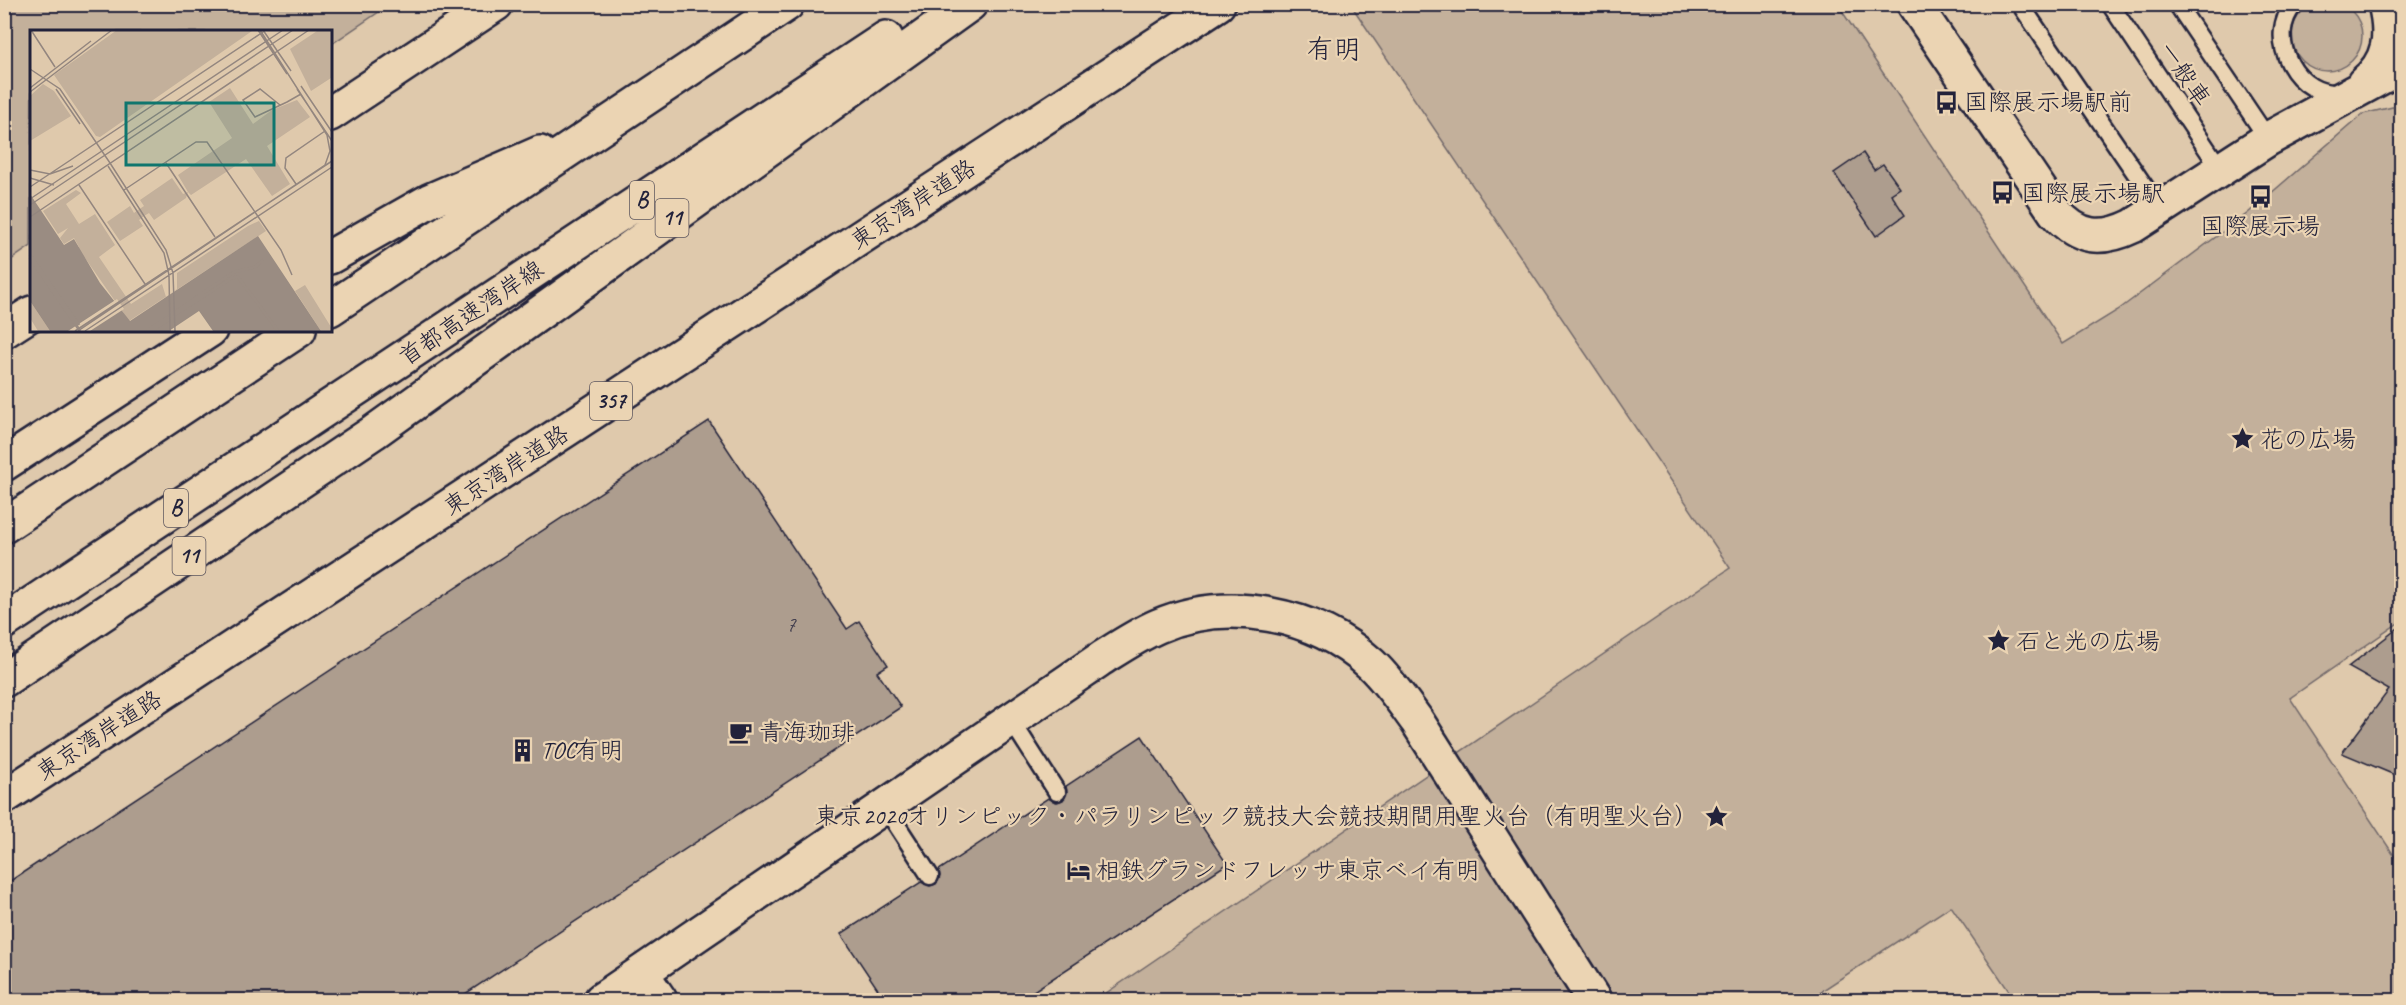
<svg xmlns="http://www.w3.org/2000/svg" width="2406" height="1005" viewBox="0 0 2406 1005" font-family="Caveat,'Klee One',sans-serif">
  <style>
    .green { fill: #c3b09b; stroke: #72696b; stroke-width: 1.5 }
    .building { fill: #ad9d8e; stroke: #22223b; stroke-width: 1.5 }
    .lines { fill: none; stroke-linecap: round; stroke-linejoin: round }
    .service-casing { stroke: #22223b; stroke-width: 21 }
    .tertiary-casing { stroke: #22223b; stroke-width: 38 }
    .trunk-casing { stroke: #22223b; stroke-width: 38 }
    .motorway-casing { stroke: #22223b; stroke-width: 38 }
    .service { stroke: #ebd4b3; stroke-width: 16 }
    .tertiary { stroke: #ebd4b3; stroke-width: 33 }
    .trunk { stroke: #ebd4b3; stroke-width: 33 }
    .motorway { stroke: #ebd4b3; stroke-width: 33 }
    .labels { text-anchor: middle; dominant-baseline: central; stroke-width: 4.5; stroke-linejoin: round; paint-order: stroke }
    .number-label { font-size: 21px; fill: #454150 }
    .shield { fill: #ebd4b3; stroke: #5e575f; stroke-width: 1.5 }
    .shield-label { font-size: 22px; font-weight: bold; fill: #22223b }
    .street-label { font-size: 24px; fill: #22223b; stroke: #ebd4b3 }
    .poi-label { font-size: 24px; fill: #22223b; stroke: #ebd4b3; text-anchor: start }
    .quarter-label { font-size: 27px; fill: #22223b; stroke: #ebd4b3 }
    .inset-river { fill: none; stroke: #9a8c82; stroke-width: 3 }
    .inset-road { fill: none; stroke: #93867f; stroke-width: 1.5 }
    .view { fill: #0f766e; fill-opacity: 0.15; stroke: #0f766e; stroke-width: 3 }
    .inset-edge { fill: none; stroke: #22223b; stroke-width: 3 }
  </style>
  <rect width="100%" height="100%" fill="#dfc9ac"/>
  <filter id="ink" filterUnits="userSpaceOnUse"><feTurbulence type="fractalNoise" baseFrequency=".0167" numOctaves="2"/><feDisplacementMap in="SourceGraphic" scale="12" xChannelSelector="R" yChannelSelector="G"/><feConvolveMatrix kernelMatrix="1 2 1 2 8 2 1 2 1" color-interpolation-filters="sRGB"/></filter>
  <g filter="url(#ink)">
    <path class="green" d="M2292 36a35 35 0 1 1 70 0a35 35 0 1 1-70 0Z
      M5 4H389V5L330 45V32H32L31 246 5 264Z
      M1351 5H1838L2063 344 2118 310 2248 213 2363 114 2401 105V621L2290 698 2401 866V1000H2015L1951 906 1808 1000H1096L1730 568Z"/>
    <path class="building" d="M1863 153 1874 170 1883 164 1900 188 1891 194 1905 215 1876 236 1834 173Z
      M709 421 847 629 859 621 888 665 877 672 901 707 456 1000H4V885Z
      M2402 625V778L2342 753 2389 690 2348 667Z
      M1142 736 1227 864 1020 1000H885L841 934 921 882 930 886 936 884 940 876 939 870 1048 798 1057 802 1063 800 1067 792 1066 786Z"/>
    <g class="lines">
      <defs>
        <path id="service" d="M2020 4 2160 209
          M2110 4 2221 170
          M2177 4 2268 139
          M2295 4C2263 37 2298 101 2342 92
          M1011 720 1057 792
          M885 807 930 876"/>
        <path id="tertiary" d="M1914 4 2055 212C2078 239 2102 241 2133 226L2268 139 2402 66
          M2364 83C2390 62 2393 35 2385 4
          M642 974 660 1000
          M601 1000 1099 660C1118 648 1137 635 1158 626 1228 596 1315 613 1371 664 1389 681 1403 702 1417 721L1594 1000"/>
        <path id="trunk" d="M330 114 496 4
          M4 331 32 313
          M4 797 1218 4"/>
        <path id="motorway" d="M330 257 429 201 540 153
          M330 309 787 4
          M4 464 210 330
          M4 526 299 330
          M4 622 886 38
          M4 680 374 432 970 4"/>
      </defs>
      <use href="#service" class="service-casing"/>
      <use href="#tertiary" class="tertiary-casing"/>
      <use href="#trunk" class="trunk-casing"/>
      <use href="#motorway" class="motorway-casing"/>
      <use href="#service" class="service"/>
      <use href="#tertiary" class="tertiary"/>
      <use href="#trunk" class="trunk"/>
      <use href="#motorway" class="motorway"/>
    </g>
  </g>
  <defs>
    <symbol id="bus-bare" viewBox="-9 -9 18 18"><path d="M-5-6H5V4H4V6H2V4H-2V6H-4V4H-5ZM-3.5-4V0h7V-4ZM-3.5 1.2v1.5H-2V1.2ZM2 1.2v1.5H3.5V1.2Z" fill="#22223b" stroke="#ebd4b3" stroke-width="2.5" paint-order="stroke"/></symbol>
    <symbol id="sight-bare" viewBox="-9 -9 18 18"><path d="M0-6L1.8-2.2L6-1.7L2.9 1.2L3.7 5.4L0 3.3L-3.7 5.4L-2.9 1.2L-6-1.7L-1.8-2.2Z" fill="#22223b" stroke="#ebd4b3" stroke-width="2.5" paint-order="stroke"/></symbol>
    <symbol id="cafe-bare" viewBox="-9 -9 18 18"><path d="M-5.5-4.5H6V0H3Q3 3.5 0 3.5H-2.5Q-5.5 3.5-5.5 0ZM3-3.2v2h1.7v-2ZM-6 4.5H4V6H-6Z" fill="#22223b" stroke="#ebd4b3" stroke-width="2.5" paint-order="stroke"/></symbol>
    <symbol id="building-bare" viewBox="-9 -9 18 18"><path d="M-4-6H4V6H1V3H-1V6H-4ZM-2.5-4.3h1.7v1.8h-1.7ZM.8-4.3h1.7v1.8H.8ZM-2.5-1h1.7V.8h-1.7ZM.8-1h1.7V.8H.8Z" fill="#22223b" stroke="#ebd4b3" stroke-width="2.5" paint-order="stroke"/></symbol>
    <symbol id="hotel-bare" viewBox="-9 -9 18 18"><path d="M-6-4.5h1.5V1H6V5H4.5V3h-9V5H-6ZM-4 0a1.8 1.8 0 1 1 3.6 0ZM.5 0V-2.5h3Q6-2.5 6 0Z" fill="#22223b" stroke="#ebd4b3" stroke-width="2.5" paint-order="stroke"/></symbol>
  </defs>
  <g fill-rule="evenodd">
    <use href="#bus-bare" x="1930" y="86" width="33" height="33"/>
    <use href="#bus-bare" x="1986" y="176" width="33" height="33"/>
    <use href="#bus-bare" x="2244" y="180" width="33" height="33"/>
    <use href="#sight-bare" x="2226" y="422" width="33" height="33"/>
    <use href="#sight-bare" x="1982" y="624" width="33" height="33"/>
    <use href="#cafe-bare" x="724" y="716" width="33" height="33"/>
    <use href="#building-bare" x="506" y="734" width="33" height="33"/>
    <use href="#sight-bare" x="1700" y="800" width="33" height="33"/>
    <use href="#hotel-bare" x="1062" y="854" width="33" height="33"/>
  </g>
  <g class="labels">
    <g class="number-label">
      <text x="791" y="624">7</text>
    </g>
    <g class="shield">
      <rect x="630" y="181" width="24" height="38" rx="4.5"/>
      <rect x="655.5" y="199" width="33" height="38" rx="4.5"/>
      <rect x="590" y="382" width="42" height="38" rx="4.5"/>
      <rect x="164" y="489" width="24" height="38" rx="4.5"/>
      <rect x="172.5" y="537" width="33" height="38" rx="4.5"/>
    </g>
    <g class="shield-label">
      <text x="642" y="200">B</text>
      <text x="672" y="218">11</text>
      <text x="611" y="401">357</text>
      <text x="176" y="508">B</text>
      <text x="189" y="556">11</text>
    </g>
    <g class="street-label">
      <text transform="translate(2185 74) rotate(56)">一般車</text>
      <text transform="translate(913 204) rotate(-33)">東京湾岸道路</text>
      <text transform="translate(471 313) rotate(-34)">首都高速湾岸線</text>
      <text transform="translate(506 470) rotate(-33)">東京湾岸道路</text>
      <text transform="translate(99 735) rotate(-33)">東京湾岸道路</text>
    </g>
    <g class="poi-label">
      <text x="1964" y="102">国際展示場駅前</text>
      <text x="2021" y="193">国際展示場駅</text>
      <text x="2260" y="226" text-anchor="middle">国際展示場</text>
      <text x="2260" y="439">花の広場</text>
      <text x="2016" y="641">石と光の広場</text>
      <text x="759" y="732">青海珈琲</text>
      <text x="541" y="750">TOC有明</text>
      <text x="1698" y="816" text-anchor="end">東京2020オリンピック・パラリンピック競技大会競技期間用聖火台（有明聖火台）</text>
      <text x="1096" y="870">相鉄グランドフレッサ東京ベイ有明</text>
    </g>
    <g class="quarter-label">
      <text x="1334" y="49">有明</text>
    </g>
  </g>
  <g transform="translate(30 30)">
    <rect width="302" height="302" fill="#dfc9ac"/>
    <path d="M87 0H222V1L70 107 66 106 24 45ZM287 1 301 0V48L281 61 260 19ZM13 54 24 61 41 86 0 111V66ZM200 58 223 94 242 80 267 70 280 87 237 116 260 154 242 166 216 129 161 165 158 162 156 168 124 190 119 183 114 186 109 190 113 196 90 211 77 192 100 176 104 183 108 180 114 176 110 170 142 148 153 164 158 162 148 145 202 108 179 72ZM46 160 51 163 36 174 49 194 65 184 85 215 69 227 101 274 132 254 136 267 147 259V243L218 196 229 191 236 201 99 291 55 228 38 225 49 217 44 208 34 214 30 208 38 198 28 204 13 181ZM275 255 301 297V301H291L265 261ZM0 271 20 301H8L0 288Z" fill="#c3b09b"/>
    <path d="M0 164 34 215 44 209 70 253 100 291 228 206 291 301H183L169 281 139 301H20L0 271Z" fill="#9a8c82"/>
    <path d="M87 269 94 279 60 301H38Z" fill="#dfc9ac"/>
    <path class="inset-river" d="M0 225 49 295M0 228 50 301M146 284 202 248 208 247 248 301M117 301 204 242 225 237 233 230M121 301 140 289"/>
    <path class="inset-road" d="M1 0 25 37M228 0 257 44M233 0 261 41M0 39 30 59 80 133M271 56 302 102M0 58 61 11M26 59 50 94M267 59 302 111M0 62 82 0M250 75 230 59 213 70 225 87 257 72 271 64M80 133 136 220 143 243 145 301M136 133 185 207M78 136 134 223 139 245 140 301M0 140 20 144 43 136M0 148 24 155M266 154 255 138 256 128 295 101M49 155 115 254M0 157 236 0M94 160 166 112H177L251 220 262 245M0 169 253 0M0 175 263 0M0 187 279 0M45 301 302 131M48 301 295 135 300 121 297 105 230 0M55 301 302 137"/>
    <path class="view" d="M96 73H244V135H96Z"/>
    <rect width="302" height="302" class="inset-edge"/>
  </g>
  <rect width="2406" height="1005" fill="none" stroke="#ebd4b3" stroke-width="24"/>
  <rect x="12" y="12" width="2382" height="981" fill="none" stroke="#22223b" stroke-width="2" filter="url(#ink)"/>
</svg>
